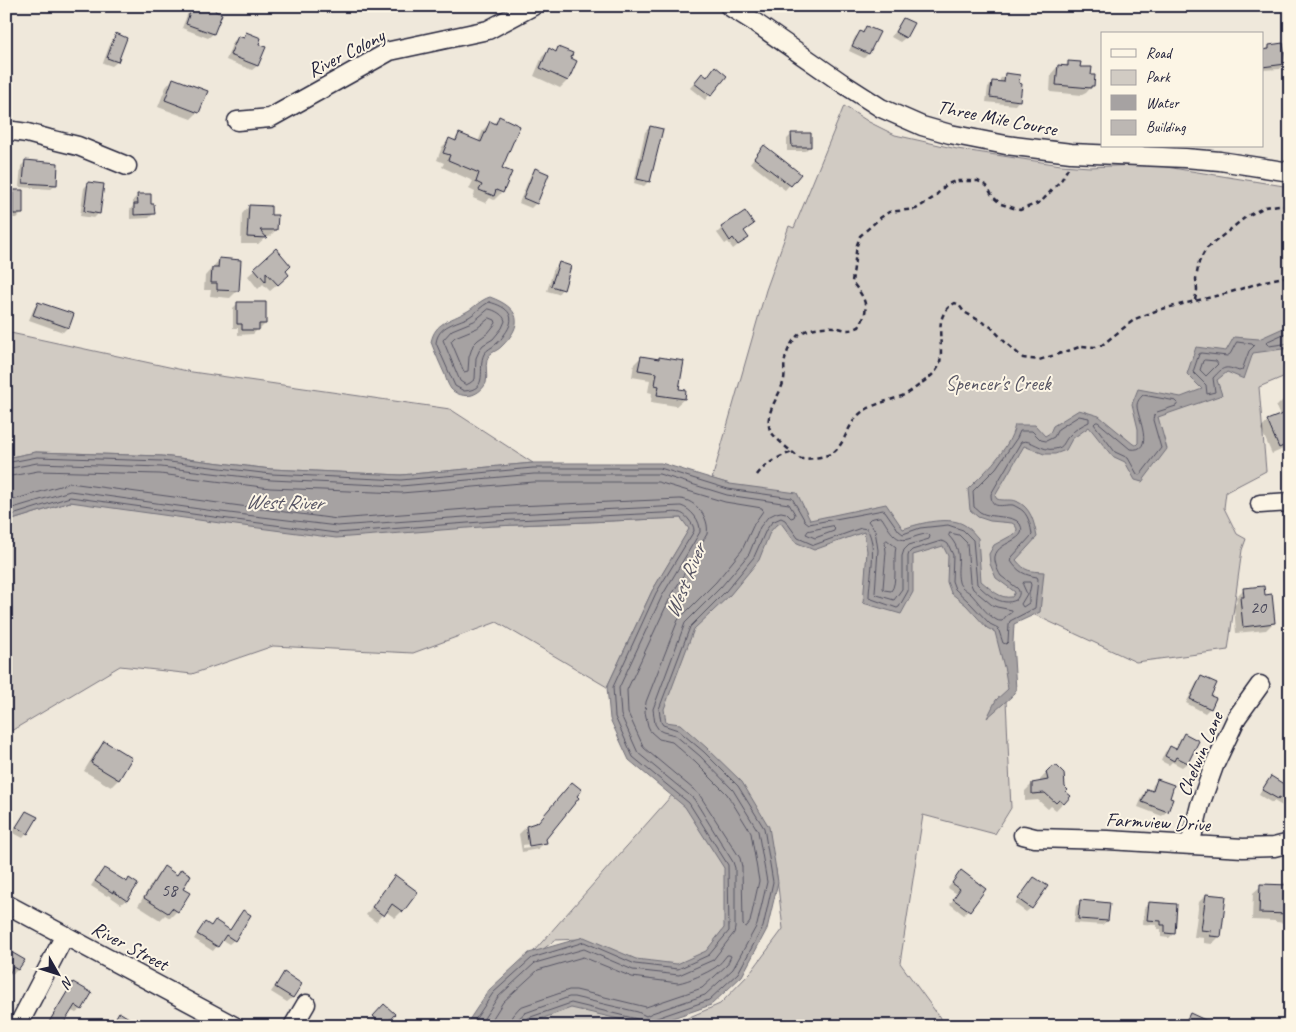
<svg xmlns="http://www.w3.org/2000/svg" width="1296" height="1032" viewBox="0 0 1296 1032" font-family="Caveat,sans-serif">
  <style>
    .green { fill: #d1cbc3; stroke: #7a767f }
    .water { fill: #a6a2a2; stroke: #716f79 }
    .shadow { fill: #0003; fill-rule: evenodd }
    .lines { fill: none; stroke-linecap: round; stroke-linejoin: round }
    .shore { stroke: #575564; stroke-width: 1 }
    .building { fill: #bcb7b3; stroke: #22223b }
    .minor-casing { stroke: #22223b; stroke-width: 21 }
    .path { stroke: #22223b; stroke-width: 2.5; stroke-dasharray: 5 4; stroke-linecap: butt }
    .minor { stroke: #fcf5e5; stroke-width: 18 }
    .labels { text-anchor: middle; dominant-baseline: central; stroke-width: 4; stroke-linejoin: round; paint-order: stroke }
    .number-label { font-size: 18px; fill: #484759 }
    .street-label { font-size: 20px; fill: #22223b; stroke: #fcf5e5 }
    .park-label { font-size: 20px; fill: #575564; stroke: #fcf5e5 }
    .water-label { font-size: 21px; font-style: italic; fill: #575564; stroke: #fcf5e5 }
  </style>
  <rect width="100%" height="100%" fill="#efe8db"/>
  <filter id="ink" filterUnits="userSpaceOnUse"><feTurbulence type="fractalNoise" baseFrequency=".02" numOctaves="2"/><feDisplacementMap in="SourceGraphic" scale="10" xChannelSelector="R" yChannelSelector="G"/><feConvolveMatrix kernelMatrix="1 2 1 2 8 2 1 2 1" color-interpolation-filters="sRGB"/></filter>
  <g filter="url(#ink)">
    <path class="green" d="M844 106 869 122 895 135 957 149 1061 165 1090 167 1135 165H1154L1290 187V374L1259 387 1266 471 1226 492 1224 508 1237 534 1246 539 1242 550 1228 650 1136 662 1020 608H1000L1011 691 1006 700 1011 808 995 834 923 815 900 963 941 1019 944 1026H513L538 993 634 1022H678L720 1004 751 972 783 929 776 869 723 780 656 721 730 484 712 479 766 290 789 226 794 228Z
      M6 332 192 372 450 409 533 463 401 475 271 469 162 456 36 452 6 458Z
      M70 502 494 526 681 518 690 528 652 591 607 687 497 622 413 653 273 646 192 674 120 666 6 734V522Z
      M680 786 734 854 725 947 681 979 580 939 555 940 519 968Z"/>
    <path class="water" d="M490 297C520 308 525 324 501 347 496 352 489 352 487 360 485 367 488 375 486 383 483 389 478 393 472 395 465 397 455 394 451 389 448 385 446 379 445 375 440 364 435 353 431 342 435 322 450 321 466 312 474 308 480 300 490 297Z
      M1290 325V348L1253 353 1244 379 1227 372 1217 380 1222 395 1158 417 1167 449 1142 482 1135 480 1125 462 1112 456 1089 427 1072 439 1066 450 1055 454H1044L1024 446 995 496 997 499C1003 501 1012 499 1016 501 1031 507 1034 522 1037 537L1016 560C1026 572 1029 571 1044 572L1040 612 1014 624 1013 642 1016 690 1011 697 987 718 996 700 1008 689 1005 671 995 632 987 628 966 605 951 593 947 582 948 556 943 546 913 555V592L901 614 863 603 867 551 864 532 814 550 795 542 781 523 776 525 770 532 759 560 730 595 694 629 664 709 666 722 680 724 707 748 742 782 769 827 778 882 767 929 742 976 711 1005 649 1026 571 1008 530 1023 528 1026H465L489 990 529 953 584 937 636 959 677 964 706 951 724 928V868L685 807 629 760 610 719 607 687 652 591 689 529 681 518 494 526 336 538 220 523 70 502 6 522V458L36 452 162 456 271 469 401 475 533 463H661L730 484 797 493 810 520 886 504 903 529C920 523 951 515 966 526 971 529 974 534 978 538L981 581C991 589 999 599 1012 597L1015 592 996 578 990 564 989 554 994 545 1016 533 1017 529 1015 525 1012 523 990 521 978 517 970 510 968 489C986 471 1009 450 1015 425H1035L1045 436 1050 433 1053 426 1079 410 1099 416 1133 444 1136 445 1138 443V429L1132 404 1138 389 1181 397 1202 389 1187 374 1196 347 1226 351 1234 337 1259 339Z"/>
    <path class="shadow" d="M192 6 213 34 208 38 182 28 189 10Z
      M903 19 912 24 905 38 900 42 891 37 899 24Z
      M867 27 868 54 864 58 849 51 855 37 860 33 861 34Z
      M246 34 257 45 264 47 257 66 252 70 226 60 233 42 238 37 241 39Z
      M116 35 126 38 117 62 112 66 103 63 112 39Z
      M1269 46 1284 64 1280 69 1262 70V51H1265Z
      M559 48 567 81 560 88 534 76 542 57 549 50 554 52Z
      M1069 62 1090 76 1093 85 1086 93 1082 95 1050 92 1051 74 1058 66 1064 67Z
      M702 74 706 78 725 76 705 100 690 88Z
      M1005 75 1019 100 1015 105 986 102 988 87 993 82 1000 83V79Z
      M173 79 198 112 191 119 158 107 166 87Z
      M500 118V168L510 173 502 192 494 200 490 198 485 203 473 198 475 192 469 189 473 181 442 167 444 163 437 160 442 147 450 139 453 141 460 134 478 142 483 130 490 123 493 124Z
      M650 127 649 181 644 186 634 183 645 132Z
      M792 134 810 146 805 151H787V139Z
      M759 151 799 174 785 190 750 163Z
      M25 162 56 185 51 189 19 187 21 166Z
      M536 169V203L531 208 519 203 531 174Z
      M88 184 99 213 94 218 80 216 84 188Z
      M14 191 22 213 17 218H9V196Z
      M138 195 150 205 153 214 149 218 130 219V210L133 206V200Z
      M249 206 269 216 276 230 269 237H266L258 244H241L242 214Z
      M752 224 743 232 747 238 733 249 728 242 725 244 717 233 722 228Z
      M276 250 284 271 280 282 270 291 263 284 258 289 248 276Z
      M219 260 238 290 230 298 210 296 211 290H204L205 276Z
      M559 263 562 289 558 294 547 291 554 268Z
      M38 303 68 327 63 332 29 320 34 308Z
      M238 303 265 324 260 329H258L253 334 238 335V328H233V308Z
      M641 357 658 360 660 358 678 390 685 391 684 399 676 406 651 402 652 393 648 392 650 380 632 377 634 364Z
      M1290 397V446L1272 454 1261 429 1268 421 1280 416 1276 407 1283 400Z
      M1244 589 1273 623 1266 630 1236 633 1234 606 1237 602 1236 597Z
      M1201 677 1209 696 1210 708 1205 713 1186 703 1197 682Z
      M1185 735 1198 741 1187 763 1182 767 1172 762 1169 765 1161 761 1165 752 1170 748 1175 750 1180 739Z
      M104 743 130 759 118 780 111 787 84 771 97 750Z
      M1051 768 1065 792 1069 796 1056 810 1051 806 1048 809 1038 800 1025 801V791L1032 784 1040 783V780Z
      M1271 778 1285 786 1290 780V801L1273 794 1288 803 1284 807 1274 801 1272 803 1259 795 1266 782Z
      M1157 781 1167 811 1162 816 1138 807 1143 795 1147 790 1151 791 1153 785Z
      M575 796 545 839V842L538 849 522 852 519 834 526 827 537 824ZM545 842 542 845 523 848V845Z
      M26 812 27 833 23 838 12 832 6 841V824L14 829 22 817Z
      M165 868 176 875 181 870V889L177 911 170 918 165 915 160 920 138 906 157 875Z
      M104 869 126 900 121 904 108 895 107 896 91 886 99 874Z
      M961 872 984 889 964 915 950 904 957 894 948 888Z
      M395 877 402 911 395 918 385 911 376 922 366 915 388 884Z
      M1034 878 1031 908 1026 912 1015 904Z
      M1285 882H1290V918L1286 923 1276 922V921L1252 920 1253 893 1261 886H1280Z
      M1206 895 1219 937 1212 944 1204 943V938L1194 937 1199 902Z
      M1081 902 1107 921 1102 925 1074 923 1076 906Z
      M1149 904 1174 933 1169 938 1161 937V929H1157V925L1143 924 1144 908Z
      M243 912 234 940 229 944 222 940 213 951 194 939 201 928 210 927 215 922 229 931 238 916Z
      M6 947 13 951 11 954 17 970 13 974 9 972 6 974Z
      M284 974 300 984 292 998 287 1002 271 992 280 979Z
      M73 983 81 1009 76 1013 70 1010 61 1026H46L69 988Z
      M384 1006 393 1014 382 1026H366Z
      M1190 1014 1215 1026H1181L1183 1021Z"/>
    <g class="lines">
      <path class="shore" d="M489 302C509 307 518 317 504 335 502 338 499 342 496 344 492 348 487 349 484 354 477 368 490 390 464 391L455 386 436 343C438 325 457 323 469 317 476 313 481 306 489 302Z
        M489 309C495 310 504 315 505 321L502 328 493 339 483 345 480 349 476 358 475 379 470 383 466 385 460 381 443 340 452 330 474 321Z
        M490 318 495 320 496 323 488 333 478 340 473 345 469 357 468 371 464 372 451 341 455 337 477 328Z
        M1290 331 1268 341 1266 343 1269 346 1290 343
        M1237 342 1252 344 1254 346 1249 351 1242 370 1239 371C1225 366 1224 366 1213 378L1215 392 1207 394 1206 385 1193 372 1199 354 1201 353 1227 356 1230 354Z
        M1205 360 1216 361 1218 364 1206 376 1200 370 1203 361Z
        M1143 395 1176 401 1178 403 1176 406 1157 412 1154 415 1153 420 1161 448 1141 474 1139 475 1137 474 1128 458 1115 452 1094 424 1096 422H1098L1130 449C1156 453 1137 416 1137 406 1137 401 1140 398 1143 395Z
        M6 463 37 457 161 461 271 474 401 480 533 468H660L728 489 792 498 805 521 809 524 883 510 885 511 899 531 903 534 920 528 948 525 963 530 973 540 977 584C987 594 1001 607 1016 600 1019 596 1021 592 1017 588 1012 584 1006 580 1001 576 999 573 997 569 996 565 987 540 1031 544 1020 524 1014 514 990 519 980 512 979 511 975 508 974 507L973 491 996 468 1017 438 1020 431H1032L1041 440 1046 441 1054 437 1058 429 1079 416 1089 418V422C1082 425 1074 430 1069 436 1063 442 1065 447 1055 449 1041 452 1031 438 1021 442L991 494C991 511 1003 504 1013 505 1015 506 1021 509 1023 511 1029 517 1031 527 1032 535L1012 557 1011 561C1018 572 1025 575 1037 577L1038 579 1035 608 1010 621 1009 624 1008 642 1006 644 1003 643 998 628 990 624 969 602 955 589 952 581 953 555 948 544 945 542 941 541 912 550 909 553 908 556V591L899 607 897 608 869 598C869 578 878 546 867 529L861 528 814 545 798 538 785 520 781 518 772 522 766 530 754 557 726 591 690 627 659 709 661 722 663 725 678 730 704 752 738 786 764 828 773 882 763 927 738 973 709 1000 654 1019 651 1021 650 1026
        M6 469 37 463 161 467 271 480 401 486 534 474H659L727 495 789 504 795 514 794 517 791 518 786 513 781 512 776 513 768 517 760 527 749 554 721 587 685 623 653 709 655 724 659 730 663 732 675 735 700 756 733 790 758 831 767 882 757 925 733 969 705 995 652 1013 646 1016 638 1012 574 997H569L525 1013 519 1018 517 1026
        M6 477 38 471 160 474 270 488 401 493 534 482H658L725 502 762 508 763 511 754 524 742 550 716 582 678 620 646 702 645 712 648 726 651 732 659 739 672 742 695 762 727 794 751 833 759 881 750 922 747 926 745 927 743 925 742 867 740 858 699 794 644 748 628 713 627 690 669 600 707 534C710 518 696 500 680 499L493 507 337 519 70 483 6 502
        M6 510 70 491 221 512 337 526 493 515 681 506C691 509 701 521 700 532L662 596 619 688 621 715 638 753 694 799 733 862 735 868V928L734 933 713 960 679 975 633 970 584 949 535 963 498 997 479 1026
        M6 517 70 497 221 518 336 533 494 521 662 513C674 513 681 509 689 520 692 524 694 526 694 531L656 593 613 687 615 717 633 757 689 803 728 865 729 931 709 955 678 969 635 964 584 942 532 958 493 993 471 1026
        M880 517 882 518C888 527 895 543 908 539 915 537 921 534 928 534L930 536 929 539 909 545 904 550 902 556V589L894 600 877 595 875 593 878 550 875 530 868 521 870 519Z
        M833 526 835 528 834 531 815 538 806 534 808 531Z
        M950 533 959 535 967 543 970 582 973 589 992 605 997 607 1012 610V612L1006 616 1002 621C999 621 998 621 995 619 985 613 978 601 970 593 966 590 960 587 959 582 955 564 965 553 949 536Z
        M887 540 896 547C893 559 898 584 891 591L884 590 883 588 886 552 885 542Z
        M1024 582H1030L1031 585 1029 594V603L1023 607 1021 604 1027 594 1023 585Z
        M488 1026 503 1002 538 970 583 957 632 977 678 983C689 981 707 973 716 967 720 964 724 959 727 955H729L731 956 727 965 702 988 646 1007 576 990H569L520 1007 512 1016 510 1026
        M524 1026V1022L528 1018 571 1003 637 1019 641 1021V1026"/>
    </g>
    <path class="building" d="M192 6H217L215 11 222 14 214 34 186 24Z
      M903 18 914 23 906 38 895 32Z
      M866 26 880 32 869 54 852 46 860 31 863 33Z
      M246 32 261 38 259 44 266 47 258 66 230 55 238 36 244 38Z
      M116 33 127 38 118 62 107 58Z
      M1283 43 1286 64 1262 67V50L1269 49V45Z
      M558 47 573 53 571 58 577 61 568 81 540 68 549 48 556 52Z
      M1068 61 1081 62 1080 67H1092L1091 75H1095L1094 86H1091V88L1056 85 1058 65 1068 66Z
      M715 66 727 76 711 96 694 83 702 73 707 77Z
      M1005 73 1020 75 1019 83 1022 84 1020 101 990 97 992 81 1004 82Z
      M173 78 208 91 199 113 165 100Z
      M499 116 520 126 502 168 512 172 503 193 496 190 494 196 479 190 482 185 476 182 479 173 448 160 450 155 443 153 449 138 456 141 459 133 481 142 490 121 496 124Z
      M650 126 663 129 650 182 637 179Z
      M791 133H811V147H792Z
      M764 145 801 174 791 186 754 158Z
      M25 160 58 163 57 185 23 183Z
      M535 168 549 174 537 204 523 198Z
      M88 182 104 184 100 214 84 211Z
      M13 190H23V214H13Z
      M137 194H151V204H154L155 214 134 215V204H138Z
      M249 205 271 206V215H278L277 230H260L267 238 247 237Z
      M745 211 754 224 744 231 749 238 738 245 733 238 730 241 721 227Z
      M276 248 291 266 286 271 289 275 278 285 266 272V282L254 268Z
      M219 258 241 260 239 291 217 290V283H211L212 268H218Z
      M559 262 571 266 564 290 551 286Z
      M38 302 74 314 69 328 33 315Z
      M237 302H266V324H259V330H242V324H237Z
      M641 356 659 359V357L684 361 679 389 686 390 685 399 657 395 659 386 655 385 657 373 638 370Z
      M1290 411V443L1279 448 1267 420Z
      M1264 586 1265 595 1272 594 1275 623 1243 627 1240 597H1244L1243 588Z
      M1201 676 1217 683 1211 696 1216 698 1211 709 1190 699Z
      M1184 733 1199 741 1188 763 1176 757 1174 761 1165 756 1170 746 1176 749Z
      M104 741 132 758 119 780 91 763Z
      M1057 766 1064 773 1065 787 1068 790 1066 792 1071 796 1064 804 1059 800 1056 803 1045 793 1032 794V783L1048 780 1046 772 1051 767Z
      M1271 776 1290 788V803L1279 797 1278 799 1262 790Z
      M1157 779 1174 785 1170 798 1173 799 1168 812 1142 802 1147 789 1153 791Z
      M572 782 582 790 577 796 579 798 546 839 547 843 529 846 526 826 538 822Z
      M26 811 38 817 28 834 16 827Z
      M164 866 177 875 181 869 191 875 183 889 190 893 178 912 172 908 168 913 144 898Z
      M104 868 127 882 129 878 138 884 127 901 113 891V893L95 881Z
      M961 870 986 889 970 911 953 899 960 889 952 883Z
      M395 875 418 892 403 912 392 904 384 916 372 907Z
      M1034 877 1048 886 1032 909 1018 899Z
      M1260 884 1290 885V914L1259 913Z
      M1206 894 1226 896 1221 937 1210 936 1211 931 1201 930Z
      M1080 900 1110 903 1108 921 1078 919Z
      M1149 902 1177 904 1175 934 1165 933V925H1161V921L1147 920Z
      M243 910 251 915 235 941 226 935 218 947 197 934 205 922 211 926 215 920 230 930Z
      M6 949 25 960 18 970 13 967 6 979Z
      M284 972 302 984 293 998 275 987Z
      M73 982 92 993 82 1010 75 1005 62 1026H55L49 1022Z
      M384 1004 395 1014 384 1026 373 1016Z
      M119 1012 142 1026H111Z
      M1190 1013 1218 1026H1184Z"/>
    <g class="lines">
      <defs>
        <path id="minor" d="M729 6 753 21 842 83 881 108 922 126 950 134 1006 145 1071 153 1185 158 1220 161 1290 172
          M237 121 270 118 390 51 488 30 533 6
          M6 130 27 133 49 139 78 146 127 166
          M1260 504 1290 502
          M1023 835 1035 838 1108 840 1243 848 1274 847 1290 843
          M1190 845 1200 805 1214 766 1237 717 1260 685
          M6 904 234 1026
          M18 1026 65 935
          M293 1026 306 1004"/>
      </defs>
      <use href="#minor" class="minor-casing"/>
      <path class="path" d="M1068 168 1062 179 1041 202 1020 210 1001 204 993 197 987 186 978 181H956L947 184 933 198 916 209 889 212 880 218 860 236 857 245 852 282C865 298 871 307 859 327 856 328 852 330 848 330 843 330 838 327 833 327 824 326 811 328 803 332 794 336 787 350 785 360 783 367 786 375 783 383 779 397 764 414 770 430 773 437 794 454 801 459 809 459 827 457 834 452 846 442 848 422 862 412 875 403 890 401 904 395 912 391 919 385 926 380 931 376 936 372 939 366 946 345 930 316 955 303L959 305 964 312 991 327 1005 342 1023 358 1039 360 1071 350 1082 346 1095 347 1102 345 1135 319 1158 310 1228 293 1265 281 1284 277 1290 272
        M1195 300 1197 290 1196 279 1199 262 1206 249 1247 216 1265 207 1279 205 1290 207
        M757 475C765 464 778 457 792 452"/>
      <use href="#minor" class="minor"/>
    </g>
  </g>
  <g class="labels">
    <g class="number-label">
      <text x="1258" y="607">20</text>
      <text x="169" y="890">58</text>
    </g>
    <g class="street-label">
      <text transform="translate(346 53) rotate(-27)">River Colony</text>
      <text transform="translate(997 118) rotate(11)">Three Mile Course</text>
      <text transform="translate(1200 754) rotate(-67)">Chelwin Lane</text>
      <text transform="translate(1158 822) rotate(3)">Farmview Drive</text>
      <text transform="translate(130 946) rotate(28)">River Street</text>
    </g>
    <g class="park-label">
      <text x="998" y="383">Spencer's Creek</text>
    </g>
    <g class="water-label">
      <text transform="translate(284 502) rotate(1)">West River</text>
      <text transform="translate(685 581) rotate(-68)">West River</text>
    </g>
  </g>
  <rect width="1296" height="1032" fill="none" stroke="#fcf5e5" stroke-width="25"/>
  <rect x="12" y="12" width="1271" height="1007" fill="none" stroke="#22223b" stroke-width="2" filter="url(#ink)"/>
  <rect x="1101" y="32" width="162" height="115" fill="#fcf5e5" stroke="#a5a1a1"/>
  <rect x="1111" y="49" width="25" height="8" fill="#fcf5e5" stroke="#a5a1a1"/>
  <text x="1146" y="58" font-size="15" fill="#22223b">Road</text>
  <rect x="1111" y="70" width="25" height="15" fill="#d1cbc3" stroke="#a5a1a1"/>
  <text x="1146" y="82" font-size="15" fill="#22223b">Park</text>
  <rect x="1111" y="95" width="25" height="15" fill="#a6a2a2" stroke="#a5a1a1"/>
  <text x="1146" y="108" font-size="15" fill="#22223b">Water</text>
  <rect x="1111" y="120" width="25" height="15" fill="#bcb7b3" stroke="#a5a1a1"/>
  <text x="1146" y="132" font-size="15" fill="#22223b">Building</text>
  <g transform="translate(58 974) rotate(129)" stroke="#fcf5e5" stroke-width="4" paint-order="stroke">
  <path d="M0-4L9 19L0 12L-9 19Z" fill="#22223b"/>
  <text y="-8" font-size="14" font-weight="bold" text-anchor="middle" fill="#22223b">N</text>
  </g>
</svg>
